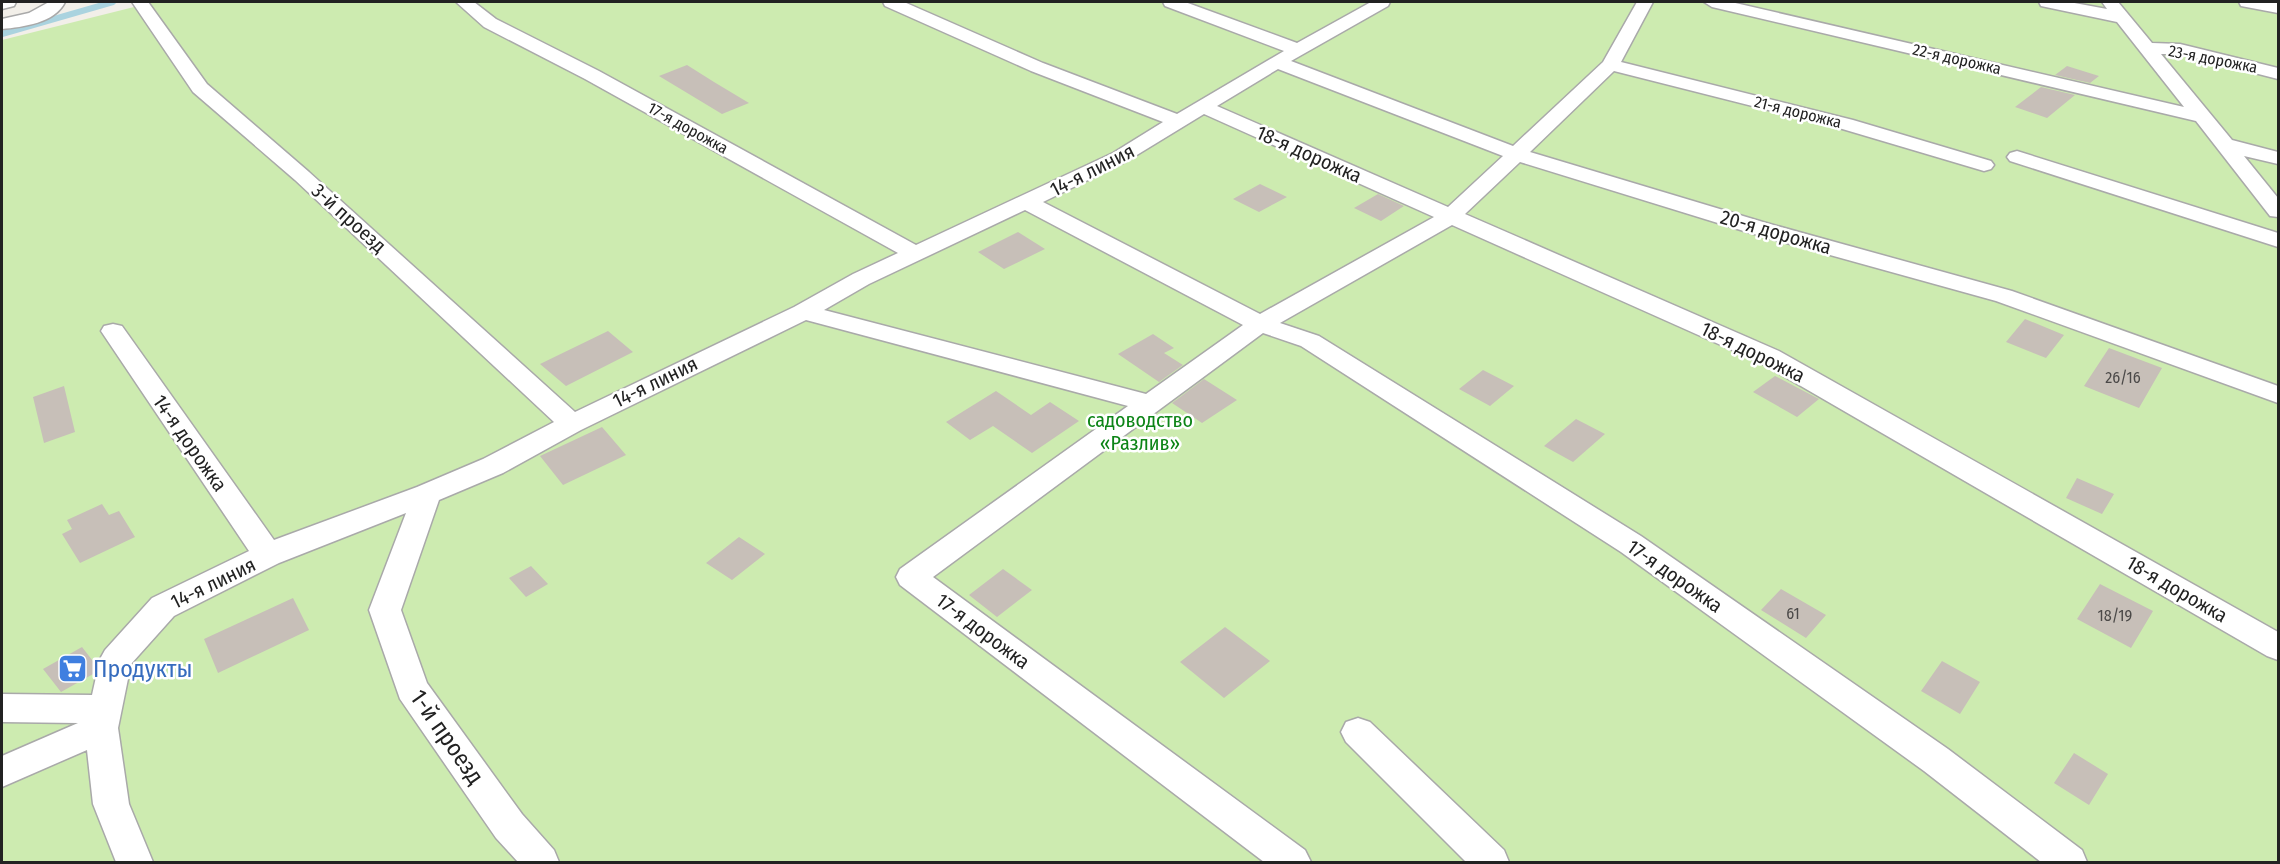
<svg xmlns="http://www.w3.org/2000/svg" width="2280" height="864" viewBox="0 0 2280 864" font-family="'Fira Sans Condensed',sans-serif">
  <style>
    .grass { fill: #cdebb0 }
    .lines { fill: none; stroke-linecap: round; stroke-linejoin: round }
    .stream { stroke: #aad3df; stroke-width: 6 }
    .building { fill: #c7bfb8 }
    .minor-casing { stroke: #a9a9a9; stroke-width: 3 }
    .minor { fill: #fff; fill-rule: evenodd }
    .labels { text-anchor: middle; dominant-baseline: central; stroke-width: 5; stroke-linejoin: round; paint-order: stroke }
    .far-street-label { font-size: 16px; fill: #222; stroke: #fff }
    .number-label { font-size: 16px; fill: #4b4948 }
    .street-label { font-size: 20px; fill: #222; stroke: #fff }
    .park-label { font-size: 20px; fill: #0c8416; stroke: #fff }
    .near-shop-label { font-size: 24px; fill: #366cbe; stroke: #fff; text-anchor: start }
    .near-street-label { font-size: 24px; fill: #222; stroke: #fff }
  </style>
  <rect width="100%" height="100%" fill="#f2efe9"/>
  <path class="grass" d="M154 2H2278V862H2V40Z"/>
  <g class="lines">
    <path class="stream" d="M2 34 113 2"/>
  </g>
  <path class="building" d="M687 65 714 82 749 103 722 114 659 76Z
    M2067 66 2099 76 2090 83 2055 75Z
    M2041 87 2075 95 2047 118 2015 107Z
    M1260 184 1287 197 1259 212 1233 199Z
    M1378 194 1404 206 1381 221 1354 208Z
    M1018 232 1045 249 1004 269 978 252Z
    M2025 319 2064 335 2046 358 2006 342Z
    M608 331 633 352 566 386 540 364Z
    M1153 334 1174 348 1164 353 1183 365 1159 382 1118 354Z
    M2109 348 2162 368 2139 408 2084 386Z
    M1483 370 1514 386 1490 406 1459 389Z
    M1775 376 1819 399 1797 417 1753 392Z
    M1204 379 1237 400 1202 423 1172 403Z
    M64 386 75 432 44 443 33 397Z
    M996 391 1031 415 1050 402 1079 421 1032 453 993 426 970 440 946 422Z
    M1576 419 1605 434 1573 462 1544 446Z
    M602 427 626 455 563 485 540 456Z
    M2077 478 2114 494 2102 514 2066 498Z
    M102 504 109 515 119 511 135 537 80 563 62 534 72 529 67 520Z
    M739 537 765 554 732 580 706 563Z
    M531 566 548 584 526 597 509 578Z
    M1003 569 1032 590 997 617 969 595Z
    M2100 584 2153 611 2131 648 2077 619Z
    M1781 589 1826 615 1806 638 1761 610Z
    M293 598 309 630 218 673 204 639Z
    M1225 627 1270 661 1224 698 1180 662Z
    M82 647 96 665 95 673 61 692 43 669Z
    M1942 661 1980 682 1960 714 1921 691Z
    M2074 753 2108 774 2089 805 2054 783Z"/>
  <g class="lines">
    <defs>
      <path id="minor" d="M2 2H16L14 6 2 9Z
        M49 2H65C55 23 23 27 2 29V19L29 13Z
        M132 2H148L207 84 309 172 575 412 794 307 853 274 898 253 585 79 484 27 456 2H474L496 19 599 71 916 245 1113 153 1163 122 1031 71 885 6 883 2H904L1043 63 1177 114 1284 51 1165 6 1163 2H1185L1297 43 1371 2H1390L1388 6 1291 61 1513 146 1603 62 1637 2H1653L1621 62 1853 120 1991 161 1994 165 1991 169 1984 171 1839 128 1614 71 1530 152 1763 222 2012 291 2278 386V403L1996 301 1747 232 1520 162 1465 214 1779 351 2278 632V660L2267 656 1761 363 1452 225 1280 323 1319 336 1641 536 1948 749 2082 850 2087 862H2041L1924 771 1621 552 1301 346 1263 333 933 577 1305 850 1311 862H1264L900 585 896 577 900 569 1128 406 806 320 581 430 503 473 439 500 401 610 427 683 522 814 554 850 559 862H518L496 838 400 699 369 610 406 513 279 563 174 616 131 664 118 728 129 804 153 862H116L93 804 87 750 2 787V756L78 723 2 722V694L92 695 100 659 105 650 152 598 249 551 101 331 104 326 113 324 122 326 274 540 417 487 483 459 554 422 295 180 193 92ZM1278 69 1503 156 1448 207 1217 106ZM1204 114 1434 217 1260 314 1043 202 1127 161ZM1025 210 1243 325 1146 394 824 310 869 284Z
        M1704 2H1731L2184 107 2117 22 2041 6 2039 2H2069L2107 9 2102 2H2118L2152 43 2180 44 2278 68V79L2180 54H2161L2232 140 2278 152V164L2244 156 2278 198V217L2270 216 2196 121 1712 7Z
        M2239 2 2278 3V13L2241 6Z
        M2017 151 2278 233V247L2010 161 2007 157 2010 153Z
        M1358 718 1370 722 1504 850 1509 862H1466L1346 742 1341 732 1346 722Z"/>
    </defs>
    <use href="#minor" class="minor-casing"/>
    <use href="#minor" class="minor"/>
  </g>
  <defs>
    <symbol id="supermarket-square" viewBox="-11 -11 22 22"><rect x="-9" y="-9" width="18" height="18" rx="4" fill="#3f7fe0" stroke="#fff"/><path d="M-6-5.5h2.5l.6 2H6L4.5 2H-2.5L-4.4-4H-6ZM-1.5 3.2a1.3 1.3 0 1 0 .1 0ZM3 3.2a1.3 1.3 0 1 0 .1 0Z" fill="#fff"/></symbol>
  </defs>
  <g fill-rule="evenodd">
    <use href="#supermarket-square" x="56" y="652" width="33" height="33"/>
  </g>
  <g class="labels">
    <g class="far-street-label">
      <text transform="translate(1957 59) rotate(13)">22-я дорожка</text>
      <text transform="translate(2213 59) rotate(11)">23-я дорожка</text>
      <text transform="translate(1798 112) rotate(14)">21-я дорожка</text>
      <text transform="translate(688 128) rotate(29)">17-я дорожка</text>
    </g>
    <g class="number-label">
      <text x="2123" y="377">26/16</text>
      <text x="1793" y="613">61</text>
      <text x="2115" y="615">18/19</text>
    </g>
    <g class="street-label">
      <text transform="translate(1309 154) rotate(24)">18-я дорожка</text>
      <text transform="translate(1092 170) rotate(-27)">14-я линия</text>
      <text transform="translate(349 218) rotate(42)">3-й проезд</text>
      <text transform="translate(1776 232) rotate(16)">20-я дорожка</text>
      <text transform="translate(1753 352) rotate(26)">18-я дорожка</text>
      <text transform="translate(655 382) rotate(-26)">14-я линия</text>
      <text transform="translate(190 443) rotate(55)">14-я дорожка</text>
      <text transform="translate(1675 576) rotate(35)">17-я дорожка</text>
      <text transform="translate(213 583) rotate(-26)">14-я линия</text>
      <text transform="translate(2177 589) rotate(30)">18-я дорожка</text>
      <text transform="translate(983 631) rotate(37)">17-я дорожка</text>
    </g>
    <g class="park-label">
      <text x="1140" y="420">садоводство<tspan x="1140" dy="23">«Разлив»</tspan></text>
    </g>
    <g class="near-shop-label">
      <text x="93" y="669">Продукты</text>
    </g>
    <g class="near-street-label">
      <text transform="translate(447 737) rotate(55)">1-й проезд</text>
    </g>
  </g>
  <rect width="2280" height="864" fill="none" stroke="#222222" stroke-width="6"/>
</svg>
